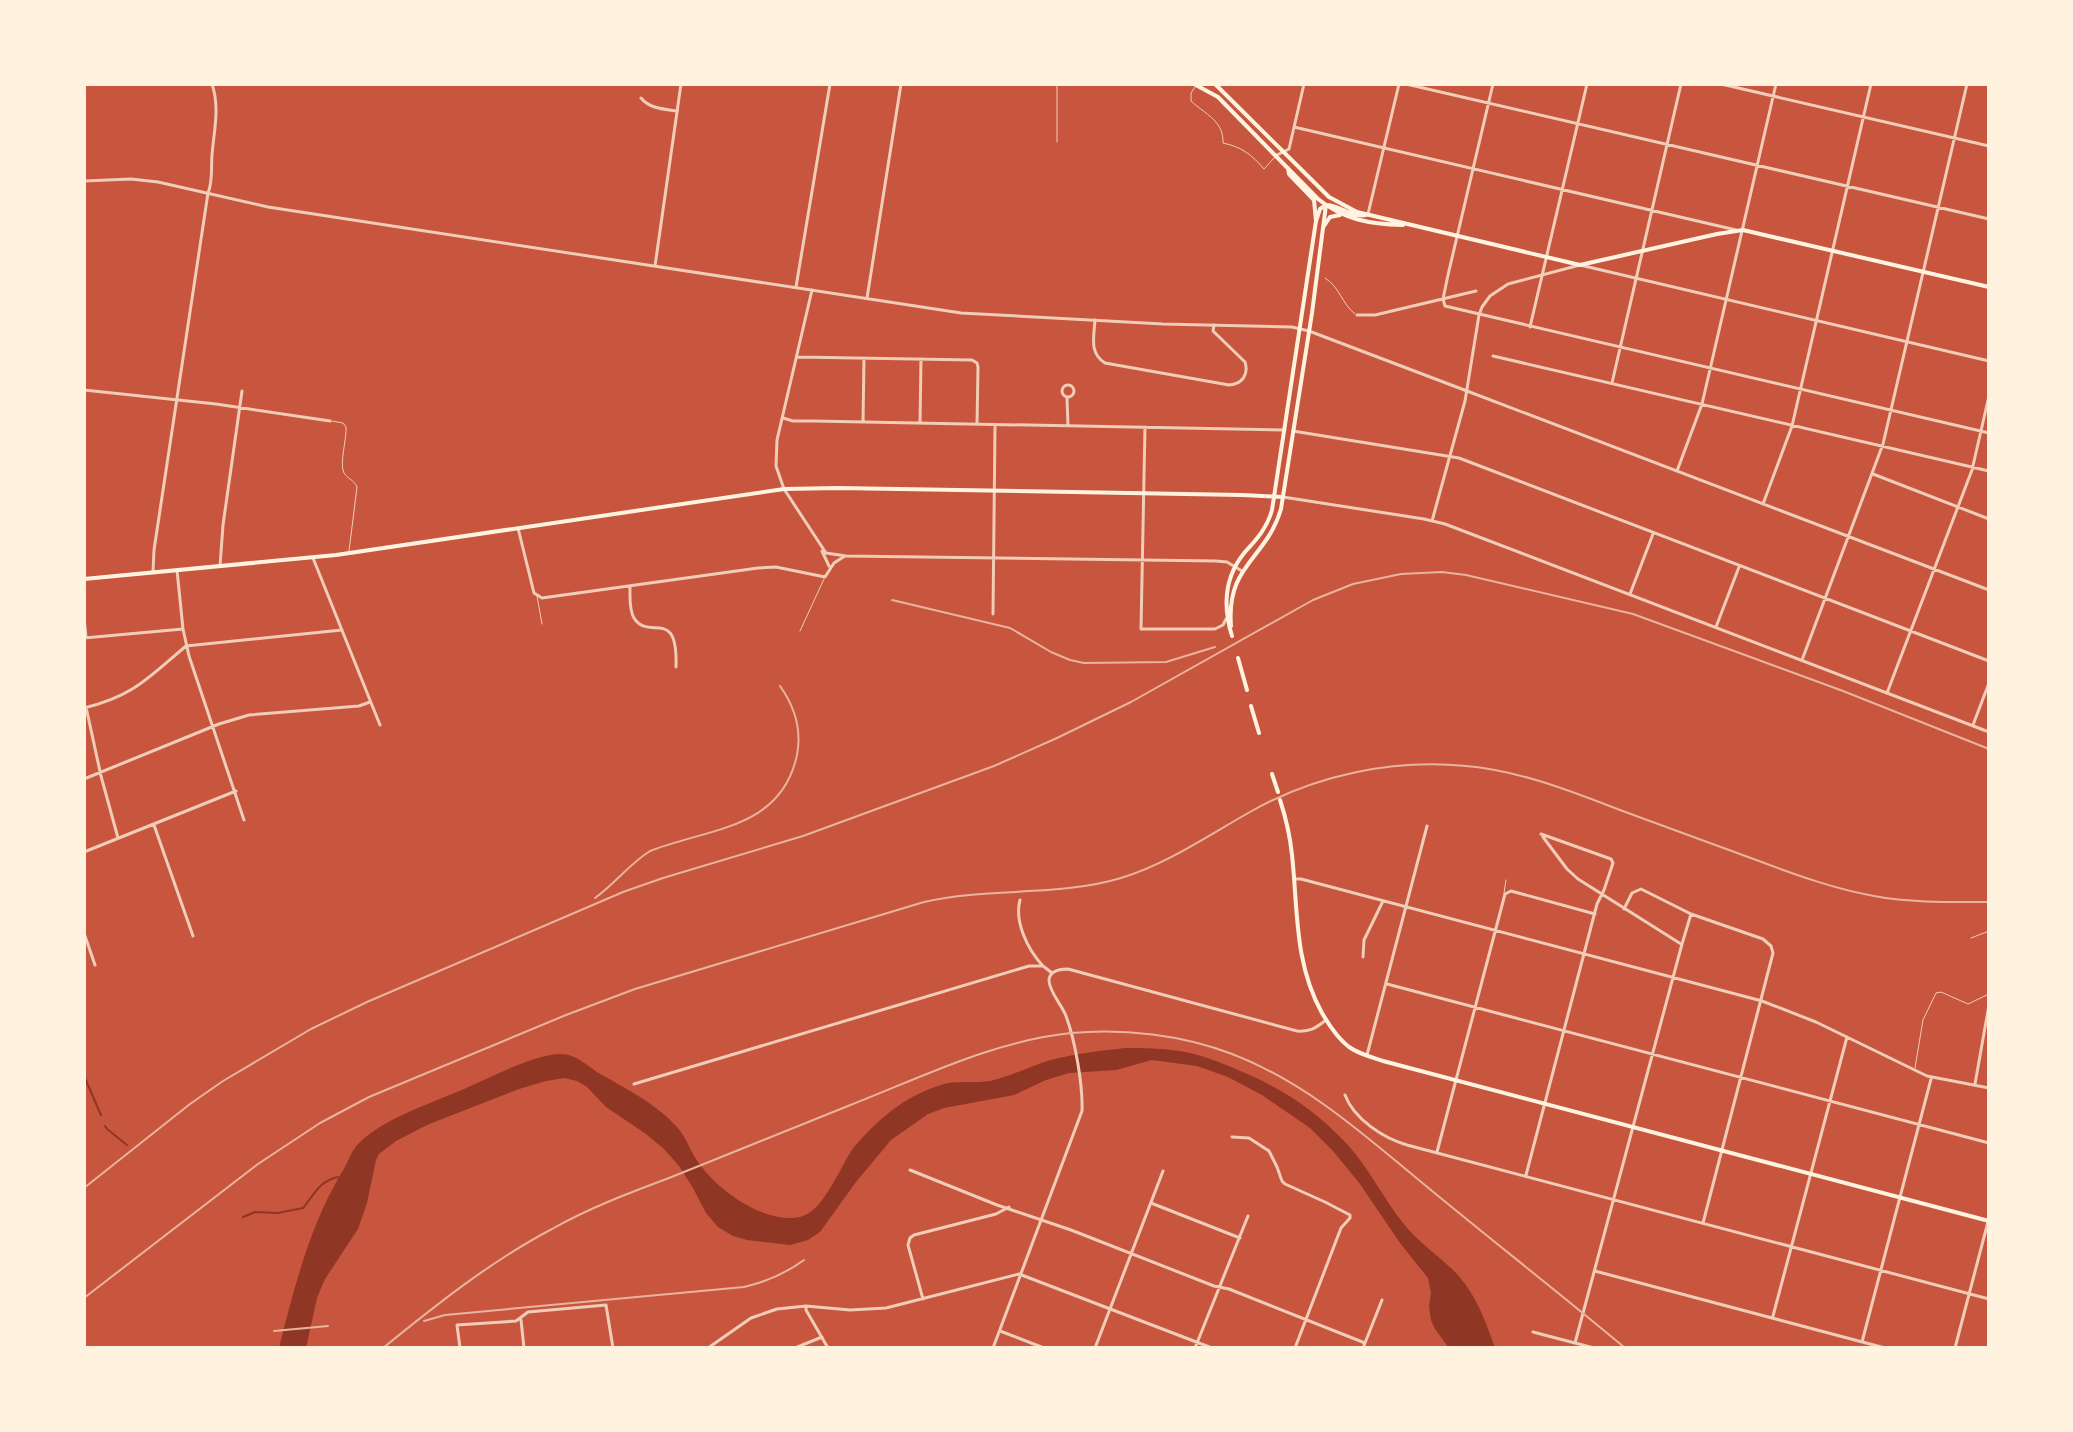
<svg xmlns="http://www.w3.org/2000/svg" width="2073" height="1432" viewBox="0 0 2073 1432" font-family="Lato,sans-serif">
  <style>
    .water { fill: #8f3625 }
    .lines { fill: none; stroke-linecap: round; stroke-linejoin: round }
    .stream { stroke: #8f3625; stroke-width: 2 }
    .service { stroke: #f1ccb7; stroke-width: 1 }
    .minor { stroke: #f1ccb7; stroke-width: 3 }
    .tertiary { stroke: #f1ccb7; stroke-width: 3 }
    .secondary { stroke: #fff3e0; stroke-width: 4 }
    .primary { stroke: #fff3e0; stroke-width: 4 }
    .rail { stroke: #e9b49f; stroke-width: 2 }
  </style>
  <rect width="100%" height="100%" fill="#c8553d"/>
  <path class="water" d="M1125 1048C1143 1048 1161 1048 1179 1051 1195 1053 1211 1059 1226 1065 1274 1084 1311 1105 1347 1144 1369 1168 1383 1198 1403 1223 1417 1241 1435 1253 1452 1269 1474 1290 1485 1319 1495 1348H1449L1435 1329 1431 1320 1429 1307 1431 1293 1428 1278 1400 1243 1360 1184 1333 1151 1310 1128 1262 1095 1228 1077 1197 1066 1152 1060 1116 1070 1069 1073 1046 1080 1014 1095 944 1108 928 1114 891 1140 856 1182 820 1232 808 1240 790 1245 747 1240 733 1236 718 1227 706 1213 693 1188 679 1166 664 1149 646 1134 606 1107 587 1087 577 1081 564 1078 546 1081 519 1089 427 1125 396 1141 379 1154 376 1160 367 1203 358 1229 325 1279 317 1298 306 1348H279C294 1288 310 1225 342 1172 349 1161 351 1150 361 1141 384 1120 423 1106 452 1094 481 1083 530 1055 559 1054 576 1053 588 1067 602 1075 628 1090 655 1103 676 1126 686 1136 690 1151 698 1162 717 1190 764 1224 800 1217 824 1212 840 1166 854 1147 867 1132 882 1117 898 1106 912 1096 931 1087 948 1083 961 1081 976 1083 990 1081 1009 1077 1029 1067 1047 1061 1073 1054 1099 1051 1125 1048Z"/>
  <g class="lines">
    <path class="stream" d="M84 1076 101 1115
      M105 1126 107 1129 127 1145
      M243 1217 255 1212 278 1213 303 1208C314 1195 319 1181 338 1177"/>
    <path class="service" d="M1057 84V142
      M1195 87 1191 93V101C1205 114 1224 121 1223 143 1242 147 1252 155 1264 169L1275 157
      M1325 278C1339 286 1342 304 1355 314
      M332 421 343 423 346 427C347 438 339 464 344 473 348 479 354 480 357 487L349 551
      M537 596 542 624
      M800 631 824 579
      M1504 893 1506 880
      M1971 938 1989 931
      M1915 1068 1923 1020 1936 993 1941 992 1968 1004 1989 994"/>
    <path class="minor" d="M1406 84 1989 219
      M1493 84 1448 275 1443 299 1445 306 1989 433
      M1721 84 1989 146
      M641 98C650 109 664 109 677 111
      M1294 127 1736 230
      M1277 155 1289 149 1304 84
      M208 193C213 181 211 168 212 155 214 130 220 108 212 84
      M1368 214 1399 84
      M796 287 830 84
      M812 290 777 440 776 466 784 489 826 553 846 556 1216 561 1227 562 1242 571
      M867 298 901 84
      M1357 315H1375L1476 291
      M1095 320C1094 337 1089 353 1105 363L1229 385C1242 384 1249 375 1245 362L1213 331 1214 325
      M1530 327 1587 84
      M1493 356 1989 471
      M797 357 972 360 977 363 978 367 977 424
      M1612 383 1681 84
      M1062 391a6 6 0 1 1 12 0a6 6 0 1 1-12 0Z
      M84 390 216 404 330 421
      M1467 391 1989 590
      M1067 398 1068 426
      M783 418 793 421H813L1285 430
      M863 422 864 358
      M920 423 921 359
      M1145 427 1141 629H1215L1223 625 1226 619
      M1293 431 1459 458 1989 661
      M1677 471 1702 404 1776 84
      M1873 474 1989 519
      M1763 504 1792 426 1871 84
      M518 528 534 593 542 598 758 568 776 567 825 577 834 563 845 556
      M822 551 829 566
      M313 558 380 725
      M220 566 223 525 242 391
      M177 570 183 629 189 656 244 820
      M630 587C630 596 629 610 634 618 649 642 678 605 676 667
      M1630 594 1653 534
      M993 614 995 426
      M84 617 86 637
      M1716 627 1739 567
      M84 638 183 629
      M1802 660 1883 444 1967 84
      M1887 693 1972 470 1989 396
      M86 707 101 776 118 838
      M84 708C134 696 149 677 186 646L342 630
      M1973 725 1989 683
      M84 779 219 724 249 715 359 706 370 702
      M154 825 193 936
      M1543 837 1567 869 1578 879 1681 944
      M84 852 236 791
      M1294 879H1301L1762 1001 1816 1022 1927 1076 1989 1088
      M1020 900C1014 922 1028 950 1043 966
      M1624 909 1632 893 1641 889 1691 914 1763 939 1771 946 1773 953 1703 1223
      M84 933 95 965
      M1363 957 1364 940 1383 901
      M1387 984 1989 1143
      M1367 1055 1427 826
      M634 1084 1029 966H1043L1052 973
      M1975 1084 1989 1005
      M1345 1095C1354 1119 1383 1138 1407 1145L1989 1299
      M1232 1137 1249 1138 1269 1151 1277 1167 1282 1181 1285 1184 1325 1202 1350 1215V1218L1341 1228 1295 1348
      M1437 1152 1505 894 1511 891 1595 914
      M910 1170 997 1205 1071 1230 1214 1286 1229 1289 1365 1343
      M1526 1175 1597 904 1604 890 1613 863 1611 859 1541 834
      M1151 1203 1240 1238
      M1595 1271 1885 1348
      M923 1299 908 1245 910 1238 914 1235 996 1214 1009 1207
      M806 1306V1310L828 1348
      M1773 1316 1847 1037
      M521 1320 524 1348
      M1000 1331 1044 1348
      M1533 1332 1594 1348
      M1862 1342 1931 1079
      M1575 1343 1682 944 1691 914
      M460 1348 457 1325 516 1321 528 1312 606 1305 613 1348
      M708 1348 751 1318 777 1309 806 1306 850 1310 886 1308 1019 1274 1212 1348
      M795 1348 822 1337
      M1095 1348 1163 1171
      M1195 1348 1248 1216
      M1363 1348 1382 1300
      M1955 1348 1989 1218"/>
    <path class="tertiary" d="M84 181 131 179 158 182 268 207 961 313 1163 324 1292 327 1309 331 1467 391
      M655 266 681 84
      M1283 497 1424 519 1445 524 1989 732
      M1432 521 1465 401 1479 315 1482 307 1490 296 1508 284 1580 265 1989 361
      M153 572 154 550 208 193
      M993 1348 1082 1111C1083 1085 1075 1040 1066 1016 1062 1005 1050 993 1049 981 1049 970 1060 969 1068 969L1297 1031C1310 1032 1316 1028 1326 1020"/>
    <path class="secondary" d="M84 579 336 555 784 489 838 488 1242 495 1283 497
      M1231 626C1226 564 1266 560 1281 509L1312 313 1326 205
      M1232 636C1223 607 1224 577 1245 552 1257 539 1267 528 1272 510L1316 221 1320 209 1326 205
      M1238 658 1247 690
      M1251 706 1259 733
      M1272 774 1278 792
      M1280 800C1286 818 1290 836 1292 855 1298 909 1294 963 1322 1013 1329 1025 1337 1038 1349 1047 1359 1054 1371 1057 1383 1061L1989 1221"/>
    <path class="primary" d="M1194 84 1218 97 1318 199C1344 220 1370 224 1403 225
      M1215 84 1329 197 1357 212 1580 265 1717 234 1743 230 1989 287
      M1288 168 1289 174 1314 200 1316 221
      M1326 205C1340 205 1351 218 1366 215
      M1324 226 1330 217 1340 215"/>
    <path class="rail" d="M892 600 1010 628 1051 652 1070 660 1084 663 1166 662 1215 647
      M595 898C615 884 629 864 650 851 708 828 781 830 797 755 802 729 795 707 780 686
      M84 1188 190 1104 223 1081 311 1029 367 1002 623 892 663 878 803 836 994 766 1057 738 1131 702 1313 600 1353 584 1401 574 1442 572 1466 575 1633 614 1843 691 1989 749
      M84 1298 258 1164 320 1123 369 1097 566 1015 635 989 924 902C989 887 1058 897 1121 878 1167 864 1209 835 1250 812 1315 775 1392 759 1466 766 1523 771 1575 793 1628 813 1672 829 1715 845 1759 861 1796 875 1835 889 1874 896 1912 903 1951 902 1989 902
      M424 1321 445 1315 744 1287C766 1282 786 1273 804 1260
      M274 1331 328 1326
      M383 1348C436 1305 491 1261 552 1229 589 1208 629 1193 669 1178 729 1154 788 1130 848 1106 920 1078 993 1041 1071 1033 1123 1028 1183 1035 1232 1054 1311 1084 1373 1143 1437 1195 1499 1246 1563 1296 1625 1348"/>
  </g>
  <rect width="2073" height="1432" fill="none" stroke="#fff3e0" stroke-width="172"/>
</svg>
